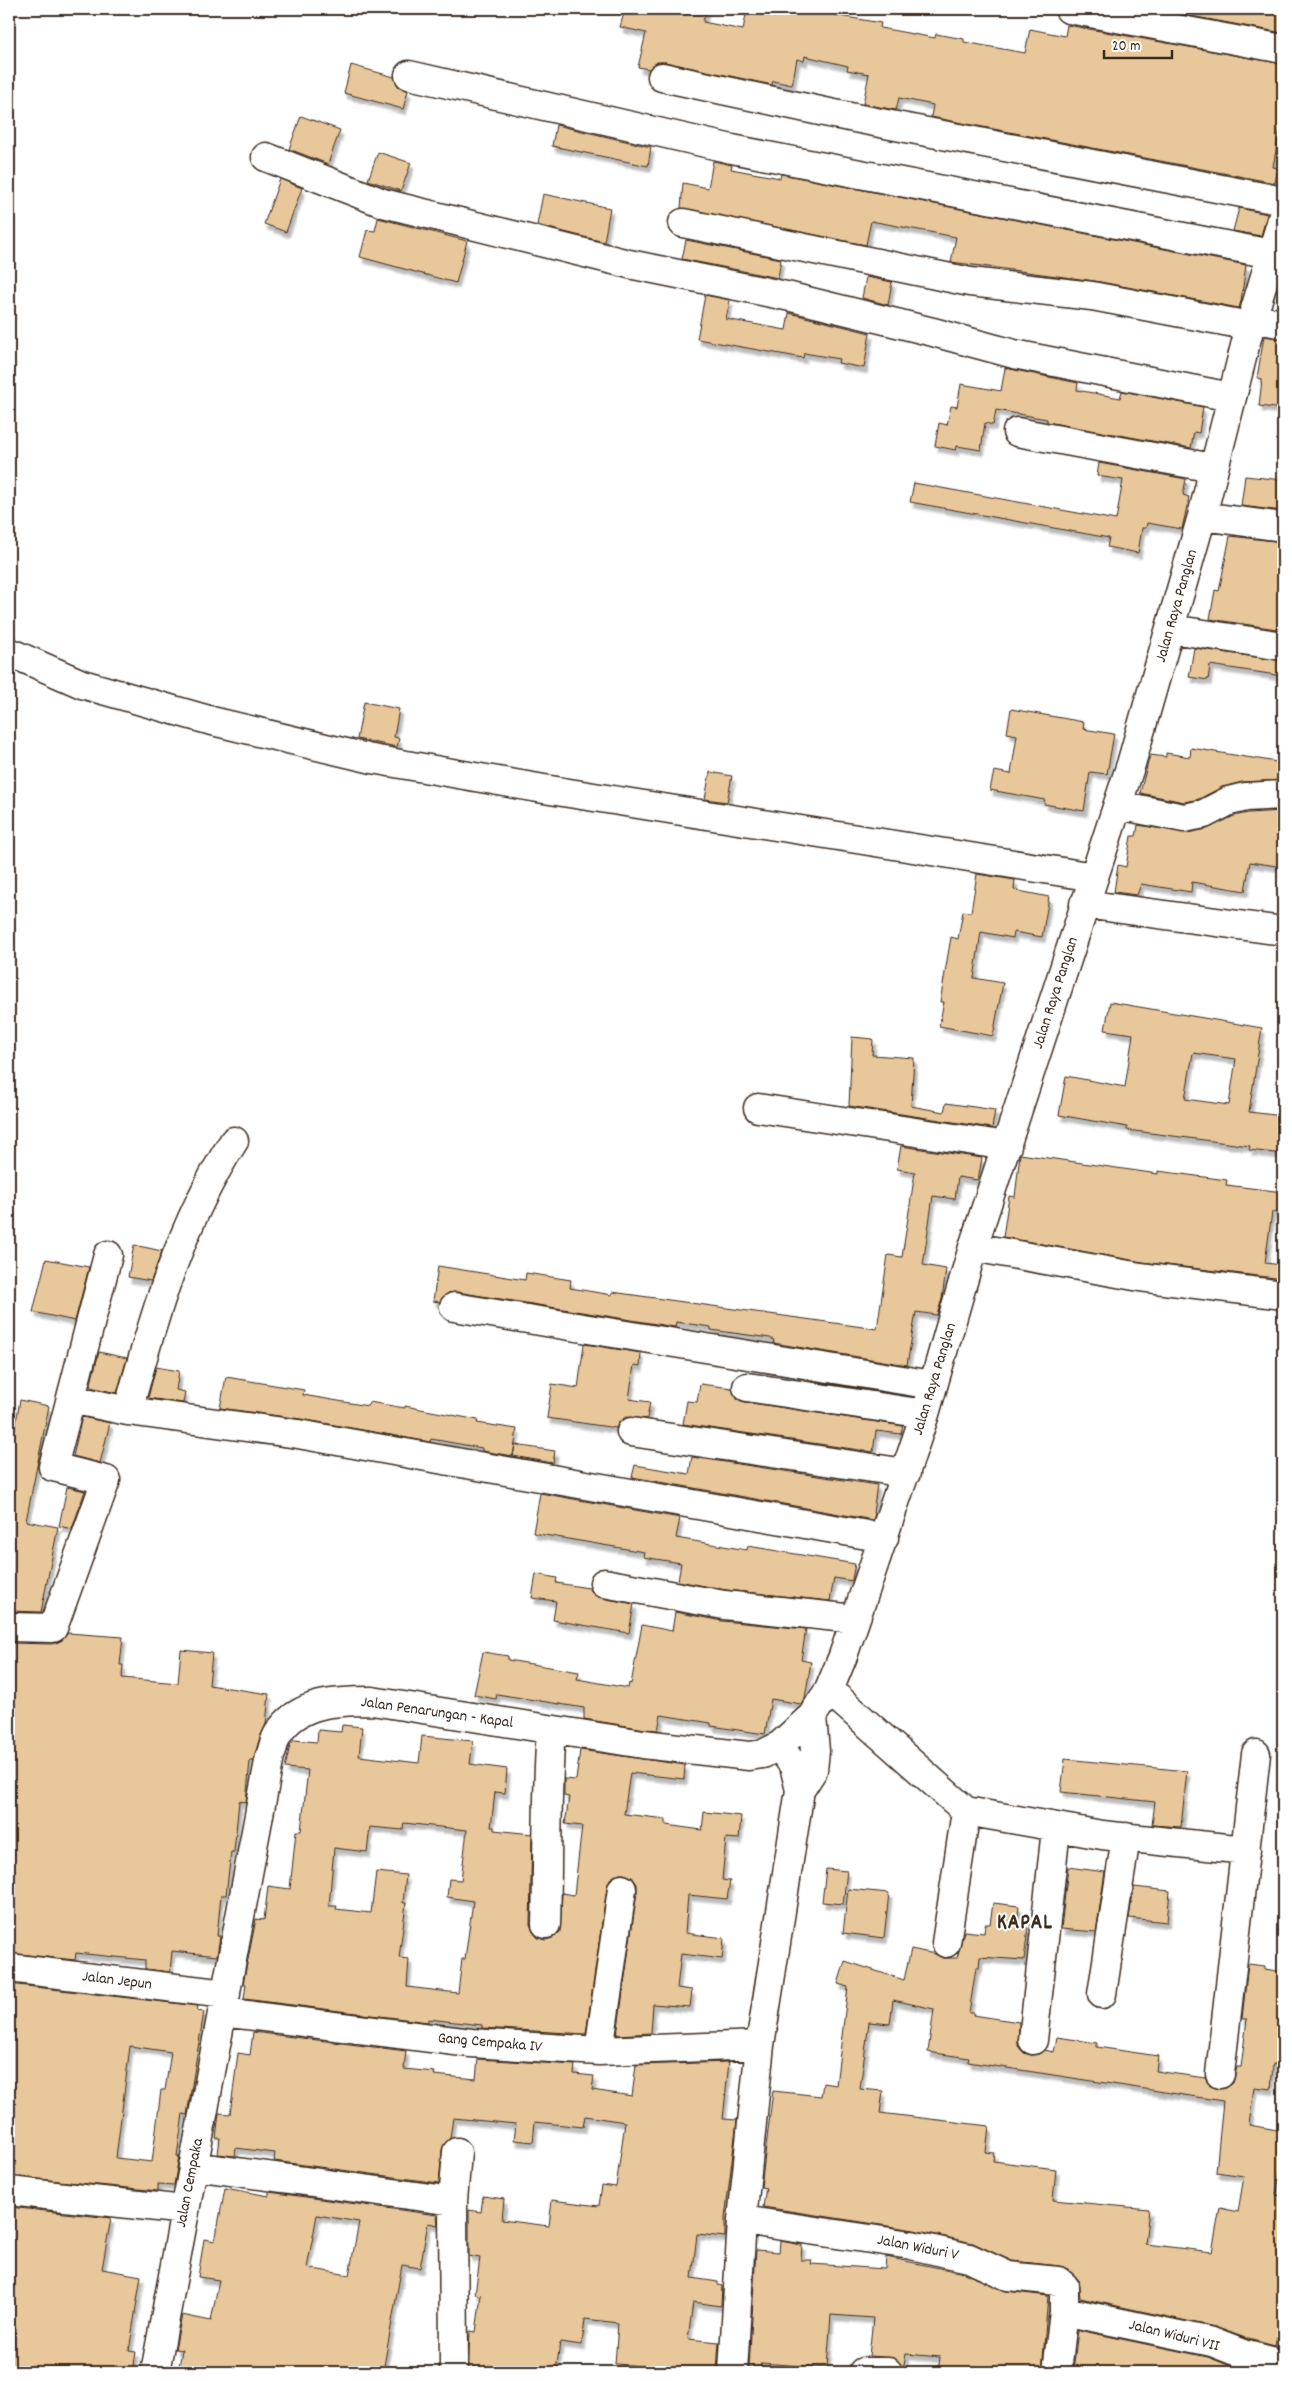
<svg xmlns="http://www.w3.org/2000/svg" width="1292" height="2381" viewBox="0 0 1292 2381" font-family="Dekko,sans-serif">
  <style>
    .building { fill: #e8c89a; stroke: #3b2a1e; fill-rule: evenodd; filter: url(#shadow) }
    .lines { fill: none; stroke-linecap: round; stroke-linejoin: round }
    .minor-casing { stroke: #3b2a1e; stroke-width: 31 }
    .minor { stroke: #fff; stroke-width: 28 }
    .labels { text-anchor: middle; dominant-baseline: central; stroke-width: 4; stroke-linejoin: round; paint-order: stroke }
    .street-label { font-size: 16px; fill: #3b2a1e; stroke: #fff }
    .district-label { font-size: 21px; font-weight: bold; letter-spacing: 1px; fill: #3b2a1e; stroke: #fff }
  </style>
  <defs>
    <filter id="shadow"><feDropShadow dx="3" dy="5.5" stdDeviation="1" flood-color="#0004"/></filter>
  </defs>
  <rect width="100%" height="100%" fill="#fff"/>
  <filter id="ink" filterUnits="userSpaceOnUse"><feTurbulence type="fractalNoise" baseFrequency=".02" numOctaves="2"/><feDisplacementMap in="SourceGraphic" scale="10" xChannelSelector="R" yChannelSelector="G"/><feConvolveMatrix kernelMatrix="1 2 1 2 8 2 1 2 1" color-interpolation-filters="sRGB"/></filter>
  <g filter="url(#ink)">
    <path class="building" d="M625 9H706L703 22 743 30 747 9H835L834 15 881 23 880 28 935 38 936 34 964 39V42L1025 53 1030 29 1065 36 1067 25 1283 64V111L1273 167 1278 168 1275 183 931 117 933 105 899 98 896 110 863 104 869 74 847 70 848 66 805 56 804 61 797 59 792 85 773 81 772 85 665 62H657L649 69 638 67 646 33 620 27Z
      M1153 9H1283V33Z
      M351 65 394 77 398 86 408 91 403 109 344 93Z
      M301 116 340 130 328 164 289 149Z
      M556 125 651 147 648 166 552 146Z
      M378 152 411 163 401 191 368 180Z
      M713 161 732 165 731 169 780 178 781 174 1246 265 1241 301 1239 308 1095 281 951 262 956 237 871 221 866 245 681 208 683 183 708 188Z
      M280 179 302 188 286 232 264 224Z
      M543 194 610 208 604 242 537 225Z
      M1239 208 1267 214 1261 236 1233 231Z
      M378 218 467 241 456 283 360 257 367 230 375 231Z
      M686 240 781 259 778 278 682 259Z
      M866 277 892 282 888 305 862 298Z
      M705 295 730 300 726 319 786 330 789 313 870 333 864 368 838 363 839 359 804 353 803 358 697 339Z
      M1264 336 1283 339V409L1259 406 1262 379 1257 378Z
      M1005 368 1078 383 1077 390 1120 398 1122 391 1203 407 1199 433 1194 432 1191 448 1047 422V419L996 410 993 425 985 423 981 450 957 446 956 450 935 446 939 423 947 425 951 406 957 407 961 384 1001 391Z
      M1099 463 1186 479 1183 495 1189 497 1182 529 1147 523 1146 528H1142L1138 553 1107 547 1109 538 910 502 914 483 1116 520 1123 480 1097 476Z
      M1245 476 1283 480V511L1241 506Z
      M1230 536 1283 542V630L1210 619 1215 590 1219 591Z
      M1194 648 1283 661V676L1210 665 1208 680 1189 677Z
      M364 702 399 709 394 737 399 738 397 747 357 739Z
      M1011 709 1084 722 1083 729 1114 734 1107 774 1090 772 1084 811 1044 804 1045 800 990 790 994 771 1011 774 1017 735 1007 733Z
      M1191 748 1283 763V780L1242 782 1222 787 1199 799 1184 802 1140 793 1150 755 1166 757V753L1190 757Z
      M710 772 732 776 727 802 705 799Z
      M1283 811V867L1250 862 1245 891 1192 882 1191 892 1141 884 1137 895 1114 892 1118 865 1126 867 1131 836H1136L1138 825 1187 833 1207 829 1234 816 1248 813Z
      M977 874 1015 880 1014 890 1049 897 1042 937 1014 932 1013 938 981 932 974 978 1003 983 993 1036 939 1026 944 1002H940L951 937 958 939 963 911 971 912Z
      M1110 1002 1262 1028 1249 1112 1283 1116V1154L1249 1150 1250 1146 1127 1130V1127L1059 1115 1066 1076 1125 1087 1133 1034 1105 1030ZM1193 1053 1236 1059 1229 1105 1185 1099Z
      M852 1037 873 1039 872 1055 914 1058 911 1106 944 1112 946 1103 995 1110 992 1128 849 1106Z
      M901 1146 982 1158 978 1180 958 1177 955 1199 933 1196 923 1265 946 1269 942 1299 937 1315 916 1312 907 1365 773 1343 774 1340 770 1338 711 1330V1327L676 1322 675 1327 457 1292 448 1293 440 1302 433 1301 438 1266 525 1280 526 1273 571 1280 570 1288 612 1295V1292L877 1329 888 1255 902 1257 915 1172 897 1169Z
      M1020 1154 1158 1174V1171L1227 1180 1226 1185 1283 1192V1213L1272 1212 1265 1263 1283 1265V1279L1142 1262 1003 1237 1009 1196 1015 1197Z
      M134 1245 162 1251 151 1281 128 1277Z
      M46 1259 89 1267 75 1321 33 1312Z
      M584 1344 641 1353 640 1366 634 1365 629 1399 650 1402 647 1419 626 1417 619 1422 616 1428 547 1418 552 1384 578 1388Z
      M99 1352 127 1358 117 1393 90 1387Z
      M156 1367 179 1371 176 1390 185 1392 183 1403 148 1398Z
      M226 1377 304 1390 303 1395 368 1406 369 1402 405 1408V1406L478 1420 477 1423 517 1429 513 1456 482 1451V1448L431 1439 430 1442 301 1419 220 1408Z
      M700 1384 732 1388 737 1399 745 1402 903 1426 901 1434 876 1431 873 1452 683 1424 687 1401 697 1402Z
      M20 1400 49 1406 26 1521 58 1527 41 1612 9 1611V1438L13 1439Z
      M82 1417 110 1423 100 1463 73 1456Z
      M515 1445 555 1451 553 1463 513 1456Z
      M692 1457 877 1485 873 1513 875 1514 873 1520 632 1477 635 1465 689 1474Z
      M67 1487 85 1491 72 1529 59 1526Z
      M540 1493 680 1518 676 1538 747 1550 748 1546 855 1564 852 1579V1581L834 1578 830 1601 726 1590 678 1581 681 1563 643 1557 644 1552 533 1533Z
      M536 1574 557 1578 556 1583 589 1588 594 1595 601 1598 634 1604 629 1633 553 1620 556 1601 532 1598Z
      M675 1612 722 1621 806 1629 801 1660 811 1662 805 1698 801 1704 771 1699 765 1734 711 1726V1723L661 1715 658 1730 645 1729 584 1719V1708L497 1694 496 1699 474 1695 483 1652 508 1656V1660L579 1672 577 1679 628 1688 629 1683 631 1684 642 1625 672 1631Z
      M68 1633 123 1637 120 1665H123L122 1678 178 1683 181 1650 212 1653 209 1685 269 1694 266 1724 260 1737 253 1761H250L246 1802 239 1801 234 1852H231L226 1895H221L217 1936H220L217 1956 172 1951 170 1972 145 1969V1960L76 1953 75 1960 9 1953V1643L53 1644 62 1640Z
      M342 1725 362 1727 359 1756 419 1763 422 1736 473 1741 470 1764 507 1769 505 1793 495 1792 491 1827H494V1830L532 1834 530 1924 533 1932 538 1938 545 1940 553 1938 560 1932 562 1893 574 1895 582 1826 565 1824 569 1797 564 1796V1779L576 1780 580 1750 685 1765 684 1779 630 1773 624 1814 666 1819V1825L702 1830 704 1812 741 1816 739 1839 726 1838 722 1880 730 1881 727 1899 688 1895 685 1933 724 1938 722 1959 681 1954 677 1988 692 1990 690 2007 653 2004 651 2033 617 2035 637 1891V1884L632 1877 624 1874H617L610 1879 607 1887 586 2034 482 2028V2025L428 2019V2022L244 1999 246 1984H243L256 1919 264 1920 268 1886 290 1889 296 1831H301L308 1770 285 1768 290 1745 294 1740 317 1742 318 1730 341 1732ZM404 1823 467 1830 461 1880 449 1879 447 1897 473 1901 465 1959H462L458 1993 407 1987 409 1959 399 1958 406 1903H403L406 1875 376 1872 371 1913 336 1909 337 1906H329L334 1848 367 1852 370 1827 403 1830Z
      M1065 1759 1187 1771 1181 1827 1152 1825 1155 1802 1061 1792Z
      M1068 1867 1105 1872 1096 1932 1061 1929Z
      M826 1869 847 1871 843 1904 822 1902Z
      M1134 1887 1170 1891 1167 1922 1129 1918Z
      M848 1889 889 1893 884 1938 843 1933Z
      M993 1903 1019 1906 1017 1927 1028 1928 1024 1960 980 1957 979 1968H976L969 2013H974L973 2015 1019 2022 1018 2046 1024 2053 1031 2055 1039 2054 1044 2050 1054 2052 1057 2037 1097 2043V2047L1158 2056 1156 2071 1205 2078 1211 2087 1218 2089 1226 2088 1233 2083 1237 2067H1241L1247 2019H1242L1248 1964 1265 1966V1969L1283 1972V2065L1273 2064 1271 2089 1254 2087 1249 2125 1283 2131V2159L1276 2195 1283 2196V2301L1275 2346 1248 2339 1215 2327 1080 2298 1078 2279 1068 2269 1060 2266 1012 2261 973 2243 914 2230 763 2207 766 2188 761 2187 773 2091 821 2096 823 2083 836 2085 848 1987 838 1984 845 1961 904 1980 911 1949 935 1954 943 1958H957L964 1931 984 1933 985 1924H990ZM893 2000 934 2009 928 2052 969 2058 968 2062 1223 2101 1216 2172 1244 2176 1238 2212 1220 2208 1212 2252 1145 2244 1149 2209 1053 2200 1056 2169 993 2161 994 2153 986 2152 989 2126 880 2113 883 2091 860 2089 869 2022 890 2024Z
      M9 1984 198 2006 197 2011 204 2012 187 2115 183 2114 177 2156H179L174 2185 158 2184V2191L9 2176ZM130 2046 171 2052 165 2090H161L152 2162 116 2158Z
      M253 2032 406 2051 404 2069 435 2072 434 2075 476 2079 478 2059 575 2065 574 2074 594 2076 592 2090 632 2096 636 2065 729 2062 723 2119 737 2120 725 2218V2237L697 2234 692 2278 718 2282V2285L722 2286 721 2306 693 2302 688 2339 719 2342 717 2371 615 2364 618 2323 585 2319 582 2345 560 2342 556 2372H468L470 2331 476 2332 481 2295 475 2294 480 2258 469 2256V2210L481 2212 483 2196 504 2199 502 2220 549 2226 552 2200 599 2206 602 2185 616 2187 625 2122 585 2116 583 2127 535 2122 533 2142 514 2140 516 2124 453 2118 450 2138 444 2144 442 2150 439 2183 274 2161 275 2153 236 2148 235 2156 218 2154 220 2138H216L219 2113 230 2114 238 2053 250 2055Z
      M225 2188 269 2196V2192L437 2215 438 2225 428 2223 420 2268 402 2265 383 2372H178L182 2350 175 2349 182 2315 211 2321 219 2280 198 2277 204 2239 215 2241ZM317 2215 359 2222 349 2275 307 2268Z
      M9 2207 111 2218 102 2269 141 2276 129 2351 136 2352 133 2372H63L42 2369V2372H9L15 2327 9 2326Z
      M780 2241 802 2245 801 2260H812L811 2264 885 2269 886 2257 964 2273 1006 2291 1048 2296 1042 2372H938L940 2357 906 2354 903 2369 895 2358 869 2356 873 2318 831 2315 827 2368 761 2363 760 2369 749 2368 756 2250 779 2252Z
      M1078 2330 1208 2357 1228 2365 1227 2372H1073Z"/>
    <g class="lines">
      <defs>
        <path id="minor" d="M1069 9 1283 49
          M409 75 732 149 1271 254
          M662 77 834 114 1283 201
          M266 157 383 203 629 264 791 297 933 332 1014 354 1231 397
          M683 223 970 282 1092 296 1250 326
          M1253 318 1283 324
          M1017 432 1213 468
          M1202 516 1283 527
          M1171 629 1283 646
          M9 652 82 684 212 721 372 759 544 789 1094 877
          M1118 805 1184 818 1204 814 1229 801 1246 797 1283 795
          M1084 904 1283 931
          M758 1108 1007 1146
          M973 1247 1140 1277 1283 1295
          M454 1307 933 1385
          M747 1387 925 1414
          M71 1399 128 1411 298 1434 884 1538
          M128 1411C153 1318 181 1222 234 1141
          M631 1432 906 1473
          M604 1583 724 1605 855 1619
          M9 1627 53 1628 106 1480 53 1467 108 1255
          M829 1690 966 1811 1102 1835 1246 1850
          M800 1790 813 1770 815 1751 812 1716
          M546 1924C548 1860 546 1796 551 1731
          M946 1943 966 1811
          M9 1968 226 1994
          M1102 1994 1126 1837
          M222 2012 471 2043 599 2051 760 2045
          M1033 2040 1056 1829
          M599 2051 622 1889
          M1220 2074 1256 1754
          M193 2166 453 2201
          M9 2191 185 2210
          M742 2220 911 2245 969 2258 1008 2276 1058 2281 1064 2286V2311L1057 2372
          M1064 2311 1212 2342 1243 2354 1283 2364
          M454 2366 453 2201 457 2152
          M155 2372 270 1756C273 1749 274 1740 278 1734 298 1701 339 1701 372 1701L643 1744 749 1756 763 1754 779 1746 812 1716 829 1690 843 1656 925 1414 973 1247 1131 764 1202 516 1250 326 1283 216
          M733 2372 742 2220 760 2045 800 1790 794 1766 779 1746
          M863 2372H888"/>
      </defs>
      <use href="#minor" class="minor-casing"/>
      <use href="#minor" class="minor"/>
    </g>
  </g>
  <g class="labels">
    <g class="street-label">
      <text transform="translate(1177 606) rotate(-74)">Jalan Raya Panglan</text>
      <text transform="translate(1056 993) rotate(-72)">Jalan Raya Panglan</text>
      <text transform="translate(935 1379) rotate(-73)">Jalan Raya Panglan</text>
      <text transform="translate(437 1713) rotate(8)">Jalan Penarungan - Kapal</text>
      <text transform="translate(117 1981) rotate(7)">Jalan Jepun</text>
      <text transform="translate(490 2043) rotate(5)">Gang Cempaka IV</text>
      <text transform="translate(190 2183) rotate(-79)">Jalan Cempaka</text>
      <text transform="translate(918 2248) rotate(11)">Jalan Widuri V</text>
      <text transform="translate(1174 2336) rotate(14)">Jalan Widuri VII</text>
    </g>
    <g class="district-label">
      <text x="1025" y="1924">KAPAL</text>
    </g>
  </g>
  <rect width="1292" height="2381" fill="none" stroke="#fff" stroke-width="30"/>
  <rect x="15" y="15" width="1262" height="2351" fill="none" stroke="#3b2a1e" stroke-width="2" filter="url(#ink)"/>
  <path d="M1104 50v8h68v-8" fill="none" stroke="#3b2a1e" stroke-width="2.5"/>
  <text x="1112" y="50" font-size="15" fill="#3b2a1e" stroke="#ffffff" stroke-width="4" paint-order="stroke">20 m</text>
</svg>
